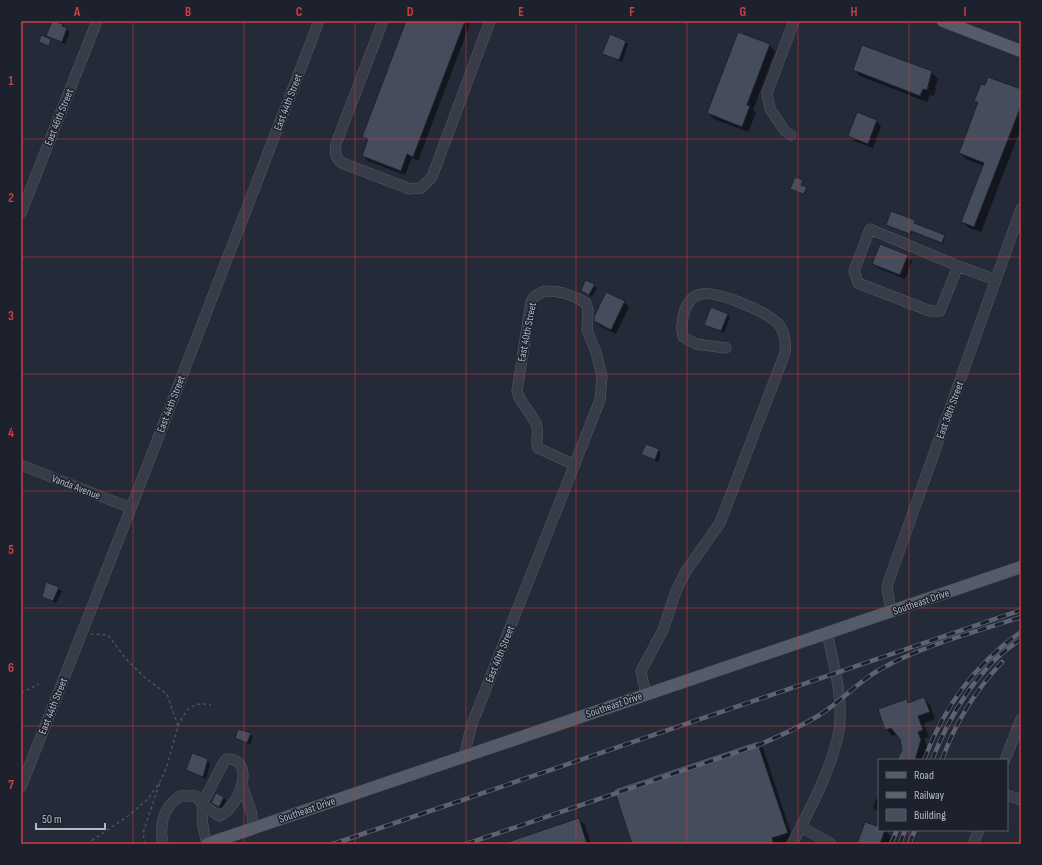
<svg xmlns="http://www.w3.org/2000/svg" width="1042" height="865" viewBox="0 0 1042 865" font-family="'Sofia Sans Condensed',sans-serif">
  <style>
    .shadow { fill: #0007 }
    .building { fill: #454c5c; stroke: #1e232f }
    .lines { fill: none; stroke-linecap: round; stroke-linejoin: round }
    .minor-casing { stroke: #555a66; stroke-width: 11 }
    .major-casing { stroke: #404551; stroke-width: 13 }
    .path { stroke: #47555a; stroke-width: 1.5; stroke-dasharray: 3 3; stroke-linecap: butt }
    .minor { stroke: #373c48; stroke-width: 10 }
    .major { stroke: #555b68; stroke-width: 12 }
    .rail-casing { stroke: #5c6271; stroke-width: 4.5 }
    .rail { stroke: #1c212d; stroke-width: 3; stroke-dasharray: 9; stroke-linecap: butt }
    .grid { fill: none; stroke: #d13d3f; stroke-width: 1; stroke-opacity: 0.55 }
    .labels { text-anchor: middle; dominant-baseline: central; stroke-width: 3; stroke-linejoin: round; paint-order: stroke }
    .street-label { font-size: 11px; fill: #b2b7c4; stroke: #1c212d }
    .neatline { fill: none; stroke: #d13d3f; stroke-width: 1.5 }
    .grid-label { font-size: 13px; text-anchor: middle; font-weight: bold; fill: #d13d3f }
  </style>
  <rect width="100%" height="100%" fill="#242a37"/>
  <path class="shadow" d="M53 21 63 25 70 32 65 44 47 36Z
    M407 21H471L418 161 412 158 405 175 368 161 363 156 368 142 363 137Z
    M625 41 628 44 622 62 603 54Z
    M769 45 775 51 753 110 756 113 748 132 714 119 708 113Z
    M854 70 931 72 938 79 935 87 936 88 934 96 930 95 927 102 860 76Z
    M1021 90V128L981 232 969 228 962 222 984 166 966 159 960 153 979 103 976 100Z
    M877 121 881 126 873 148 854 141 849 136Z
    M802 181V187L807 189 805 194 793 190Z
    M892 213 915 221V225L945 236 943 244 912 232 911 234 888 226Z
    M907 256 912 261 905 279 878 268 874 264Z
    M594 285 597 288 592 297 582 291Z
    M624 302 629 307 616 334 600 326 595 321Z
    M727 314 730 317 724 333 708 327 705 324Z
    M658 450 661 453 658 462 643 454Z
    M47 583 62 591 56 603 43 596Z
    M924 698 930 705 935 719 924 723 929 737 924 738 927 747 924 760H898L903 750 901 739 897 734 892 736 886 729 907 700 910 703Z
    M250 734 253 737 250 745 236 738Z
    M756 742 763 748 793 839 779 844H633Z
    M207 760 210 763 206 779 187 770Z
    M879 793V813L873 807Z
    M223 797 226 800 222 809 212 802Z
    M578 819 585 825 591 844H504Z
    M879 828V830H885L891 837 889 844H858Z"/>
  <path class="building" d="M52 21 63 24 62 26 67 28 62 42 46 36Z
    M406 21H465L413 157 407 154 401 171 362 156 368 139 362 137Z
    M738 32 770 44 747 105 750 106 742 127 707 113Z
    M610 34 626 41 619 60 602 54Z
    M41 35 51 39 49 46 39 42Z
    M862 45 932 71 927 90 923 89 920 96 853 70Z
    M988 77 1021 89V106L974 227 961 222 984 163 959 153 978 102 974 101 981 84 985 85Z
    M857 112 877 120 868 144 848 136Z
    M795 177 803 180 801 185 807 187 804 194 790 189Z
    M891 211 915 220 914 223 945 235 942 243 911 231 910 234 886 225Z
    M880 244 908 255 900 275 872 264Z
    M585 280 595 284 589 295 581 291Z
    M606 292 625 301 611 330 594 321V317Z
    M711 307 728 314 721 331 704 325Z
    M646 444 659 449 655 460 641 454Z
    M46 582 59 587 53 601 42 597Z
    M924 697 930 712 918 716 923 730 918 732 921 740 915 760H897L902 750 900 739 891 728 885 730 878 709 907 699 908 703Z
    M238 729 251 733 247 743 235 738Z
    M757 741 788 833 772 838 774 844H632L614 789Z
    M192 753 208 759 203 777 186 770Z
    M216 793 224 797 219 807 211 803Z
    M579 818 587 844H505V843Z
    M865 822 879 827V830H885L880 844H857Z"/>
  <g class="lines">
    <defs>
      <path id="minor" d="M383 21 336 144C335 152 335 158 342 163L410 189 421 188 432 177 490 21
        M791 135 785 131 770 109 767 93 794 21
        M21 213 97 21
        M958 266 870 229 854 271 858 283 930 311H940L958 266 996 280
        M21 465 131 508
        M891 612 887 587 889 580 1021 209
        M646 695 641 671 663 630 676 591 686 571 720 523 785 353C786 343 785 334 780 326 769 312 718 291 702 294 684 296 680 323 683 337L696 344 726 348
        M464 756 472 724 600 400 602 377 596 352 587 330 588 310 586 303C571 294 541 282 531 302L517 391C520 405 534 414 537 427 539 434 535 441 538 448L575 465
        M1005 760 1021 719
        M242 785 251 811 254 828
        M21 787 131 508 319 21
        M1007 795 1021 800
        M801 827 830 843 829 844
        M163 844C159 824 163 808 180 796H196L203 805 219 816C240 808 257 757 226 759L224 762 204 800C200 816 203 828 207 844
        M792 844C809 811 828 776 837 740 846 706 834 666 827 633
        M973 844 979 830"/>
      <path id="major" d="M943 21 1021 51
        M207 844 1021 567"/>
    </defs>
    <use href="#minor" class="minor-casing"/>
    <use href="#major" class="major-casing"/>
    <path class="path" d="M21 693 39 684
      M178 726C186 709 192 701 211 705
      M87 844 128 816 148 799 161 780 167 766 178 726 167 694 144 677 126 659 108 635 91 634
      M145 844 143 833 160 782"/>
    <use href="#minor" class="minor"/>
    <use href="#major" class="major"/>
    <defs>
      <path id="rail" d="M924 760C944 707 974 665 1021 632
        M932 760C950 714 979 666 1021 639
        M942 760C955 723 975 691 1002 662
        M333 844 1021 610
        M466 844 761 744C782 735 802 726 821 714 841 701 858 682 879 670 923 645 973 633 1021 617
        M891 844 897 830
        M900 844 905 830
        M909 844 915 830"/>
    </defs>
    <use href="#rail" class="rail-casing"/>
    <use href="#rail" class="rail"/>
  </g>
  <path class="grid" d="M133 21V844M244 21V844M355 21V844M466 21V844M576 21V844M687 21V844M798 21V844M909 21V760M21 139H1021M21 257H1021M21 374H1021M21 491H1021M21 608H1021M21 726H1021M909 830V844"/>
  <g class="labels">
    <g class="street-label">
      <text transform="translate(288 102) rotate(-69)">East 44th Street</text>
      <text transform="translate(59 117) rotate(-68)">East 46th Street</text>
      <text transform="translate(527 332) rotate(-79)">East 40th Street</text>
      <text transform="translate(171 404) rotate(-69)">East 44th Street</text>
      <text transform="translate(950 410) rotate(-70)">East 38th Street</text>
      <text transform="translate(76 487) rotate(21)">Vanda Avenue</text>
      <text transform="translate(921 602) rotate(-19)">Southeast Drive</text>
      <text transform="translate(500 654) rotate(-68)">East 40th Street</text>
      <text transform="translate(614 705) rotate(-19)">Southeast Drive</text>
      <text transform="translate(53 706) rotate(-68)">East 44th Street</text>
      <text transform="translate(307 810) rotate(-19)">Southeast Drive</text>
    </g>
  </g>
  <rect width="1042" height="865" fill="none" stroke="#1c212d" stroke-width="44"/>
  <rect x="878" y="759" width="130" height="72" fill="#1c212d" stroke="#585d69"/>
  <rect x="886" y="772" width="20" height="6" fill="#555b68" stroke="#585d69"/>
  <text x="914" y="779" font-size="12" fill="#b2b7c4">Road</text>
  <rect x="886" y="792" width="20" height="6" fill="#5c6271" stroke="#585d69"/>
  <text x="914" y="799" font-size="12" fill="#b2b7c4">Railway</text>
  <rect x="886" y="809" width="20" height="12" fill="#454c5c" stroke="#585d69"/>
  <text x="914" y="819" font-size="12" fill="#b2b7c4">Building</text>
  <path d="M36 823v6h69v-6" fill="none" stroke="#b2b7c4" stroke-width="2"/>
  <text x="42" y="823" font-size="12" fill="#b2b7c4" stroke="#1c212d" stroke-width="3" paint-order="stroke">50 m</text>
  <rect x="22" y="22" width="998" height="821" class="neatline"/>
  <g class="grid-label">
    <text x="77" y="16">A</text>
    <text x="188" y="16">B</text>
    <text x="299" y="16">C</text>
    <text x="410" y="16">D</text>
    <text x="521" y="16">E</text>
    <text x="632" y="16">F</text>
    <text x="743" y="16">G</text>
    <text x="854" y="16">H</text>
    <text x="965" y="16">I</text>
    <text x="11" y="85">1</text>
    <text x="11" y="202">2</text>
    <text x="11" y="320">3</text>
    <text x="11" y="437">4</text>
    <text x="11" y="554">5</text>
    <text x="11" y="672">6</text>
    <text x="11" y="789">7</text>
  </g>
</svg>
